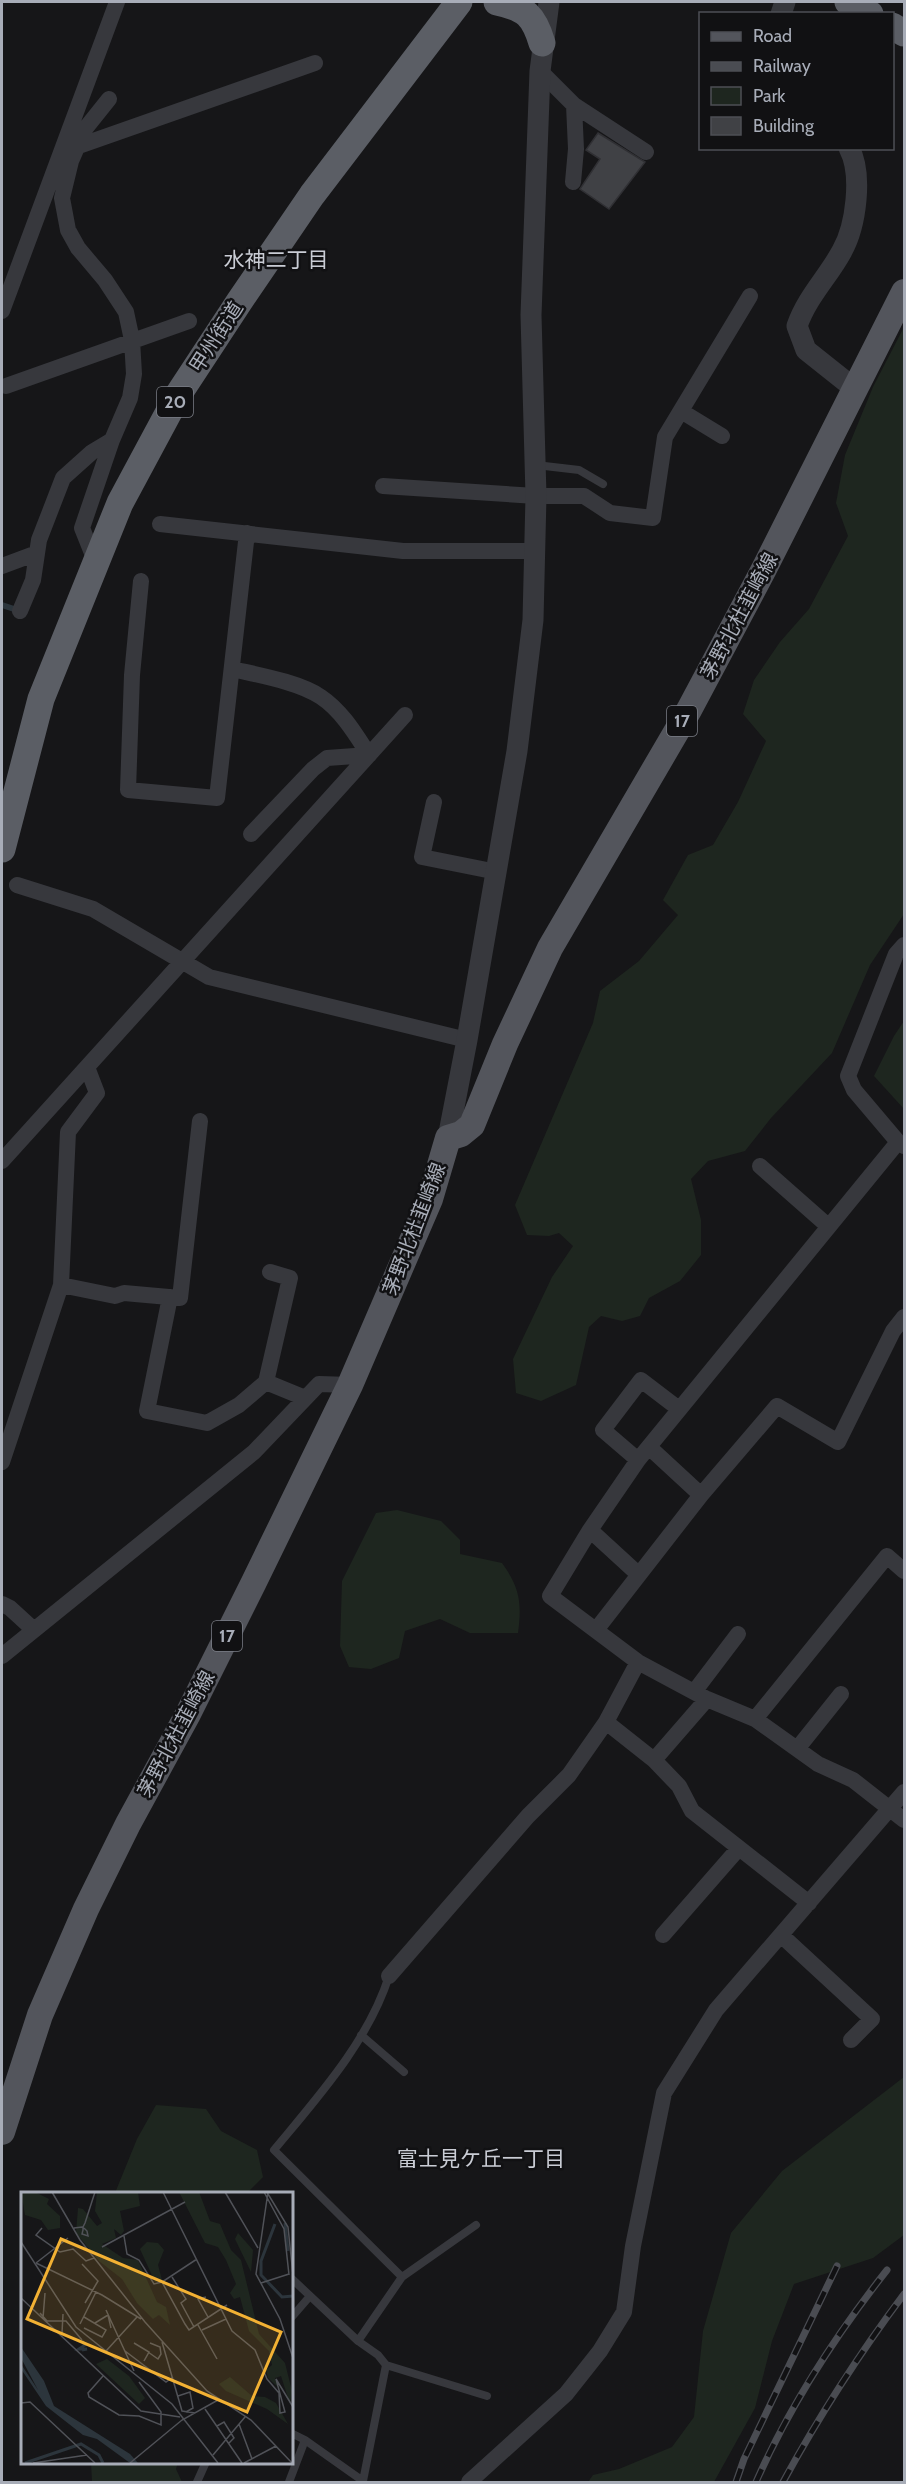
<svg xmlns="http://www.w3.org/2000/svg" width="906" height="2484" viewBox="0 0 906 2484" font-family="Cabin,'Noto Sans JP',sans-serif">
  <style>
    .green { fill: #1e261f }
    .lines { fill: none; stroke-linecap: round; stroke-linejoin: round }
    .stream { stroke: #2c353c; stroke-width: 6 }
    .building { fill: #404145; stroke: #303034; stroke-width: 1.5 }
    .service { stroke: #37383d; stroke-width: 8 }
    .minor { stroke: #37383d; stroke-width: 16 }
    .tertiary { stroke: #37383d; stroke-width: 21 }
    .primary { stroke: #53555c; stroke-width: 26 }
    .trunk { stroke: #5b5e65; stroke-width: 27 }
    .rail-casing { stroke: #4a4c52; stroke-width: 7 }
    .rail { stroke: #111113; stroke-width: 4.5; stroke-dasharray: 14; stroke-linecap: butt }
    .labels { text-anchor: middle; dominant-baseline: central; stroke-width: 5; stroke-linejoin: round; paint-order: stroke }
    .shield { fill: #111113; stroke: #7b7e86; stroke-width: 1.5 }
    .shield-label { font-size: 18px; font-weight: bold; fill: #a8adb8 }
    .street-label { font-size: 20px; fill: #a8adb8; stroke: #111113 }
    .neighbourhood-label { font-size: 21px; fill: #c9ccd4; stroke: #111113 }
    .inset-river { fill: none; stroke: #2c353c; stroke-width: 3 }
    .inset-road { fill: none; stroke: #505258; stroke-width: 1.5 }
    .view { fill: #f2b134; fill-opacity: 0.15; stroke: #f2b134; stroke-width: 3 }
    .inset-edge { fill: none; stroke: #a8adb8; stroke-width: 3 }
  </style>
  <rect width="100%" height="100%" fill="#161618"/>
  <path class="green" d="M904 327V914L870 965 832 1053 771 1118 745 1151 708 1161 691 1179 701 1220V1255L680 1281 649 1298 640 1316 622 1321 601 1316 589 1327 576 1385 541 1401 516 1393 513 1359 552 1277 573 1246 559 1233 549 1236 527 1235 515 1205 593 1023 600 991 639 961 678 915 663 900 688 855 713 845 738 802 766 741 743 714 754 680 780 642 809 609 848 536 836 503 845 455 873 387Z
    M904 1021V1109L874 1076 894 1036Z
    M397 1510 441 1521 460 1540V1554L502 1563C520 1588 522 1603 518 1633H470L440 1619 405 1631 399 1658 371 1669 349 1667 340 1646 342 1581 376 1513Z
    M904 2077V2235L873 2258 794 2284 772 2341 755 2408 714 2482H588L593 2475 619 2469 672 2447 694 2417 703 2331 731 2233 782 2171Z
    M156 2105 206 2109 221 2131 257 2150 263 2177 247 2193H115L137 2139Z
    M91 2462H178L176 2469 182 2482H92Z"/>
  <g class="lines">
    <path class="stream" d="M2 605 20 611"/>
  </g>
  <path class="building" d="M598 133 645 162 609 209 580 189 600 159 586 150Z"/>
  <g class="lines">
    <path class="service" d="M536 465 579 470 603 484
      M389 1976C368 2042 317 2098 274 2150L402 2277 476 2225
      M361 2035 404 2072
      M402 2277 358 2341 378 2355 386 2365 487 2396
      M291 2278 358 2341
      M291 2318 310 2296
      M291 2433 305 2440 363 2481 386 2365
      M197 2482 206 2462
      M289 2482 305 2440"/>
    <path class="minor" d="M540 71 574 105 646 152
      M76 147 315 63
      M573 182 576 149 574 105
      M2 311 117 2
      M6 386 189 321
      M681 411 722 436
      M383 486 536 496H584L610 513 653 518 665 437 750 296
      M160 524 403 551H536
      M96 563 82 528 112 440
      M2 566 37 553
      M141 581 132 675 128 790 217 798 247 533
      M20 611 33 580 39 540 63 478 92 452 112 440 130 398 134 374 132 340 126 312 105 280 78 248 68 230 62 198 71 161 85 129 109 99
      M232 669C258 675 299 682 321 697 342 711 356 735 369 755
      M434 802 422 857 497 872
      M251 834 313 769 327 758 369 755
      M17 885 93 909 209 977 467 1040
      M898 1142 854 1090 848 1076 896 954 904 945
      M904 1146 898 1142 638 1460 590 1530 550 1596 638 1662 707 1699 755 1719 818 1764 853 1780 904 1820
      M2 1161 405 715
      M760 1166 828 1226
      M61 1285 115 1296 124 1293 180 1298 200 1121
      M170 1297 147 1411 207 1423 239 1405 266 1382 290 1278 270 1272
      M266 1382 305 1398
      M649 1447 701 1495
      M638 1460 603 1430 641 1380 679 1409
      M2 1462 61 1285 68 1132 97 1093 87 1067
      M590 1530 638 1574
      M2 1604 10 1608 34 1630
      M596 1630 701 1495 777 1406 838 1442 893 1331 904 1317
      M2 1656 254 1452 319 1384 350 1385
      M694 1692 738 1634
      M755 1719 887 1556 904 1571
      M606 1722 654 1760 679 1786 692 1811 809 1903
      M797 1749 841 1694
      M654 1760 707 1699
      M663 1935 739 1848
      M781 1935 872 2019 851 2040
      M389 1976 528 1816 569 1775 606 1722 638 1662
      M469 2482 566 2394 600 2351 624 2312 633 2246 664 2093 716 2010 904 1792"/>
    <path class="tertiary" d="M781 14 785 2
      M849 148C863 174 856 226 842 251 828 277 807 297 797 326L806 350 855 389
      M448 1138 467 1040 517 751 533 620 536 496 531 315 540 71 549 2"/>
    <path class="primary" d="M2 2132 40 2015 86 1909 128 1824 188 1714 254 1582 350 1385 430 1199 448 1138 461 1134 472 1125 505 1044 550 948 689 710 764 569 904 292"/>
    <path class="trunk" d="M497 2C526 8 534 16 542 43
      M848 2 870 14
      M892 26 904 33
      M2 849 41 699 120 503 178 395 239 302 312 195 459 2"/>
    <defs>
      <path id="rail" d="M736 2482 744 2459 837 2266
        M756 2482C790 2405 835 2336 887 2270
        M783 2482C819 2416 859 2354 904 2294"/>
    </defs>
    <use href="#rail" class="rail-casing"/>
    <use href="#rail" class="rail"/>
  </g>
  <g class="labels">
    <g class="shield">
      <rect x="157" y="387" width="36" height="30" rx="4.5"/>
      <rect x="667" y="706" width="30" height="30" rx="4.5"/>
      <rect x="212" y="1621" width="30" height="30" rx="4.5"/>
    </g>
    <g class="shield-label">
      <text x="175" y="402">20</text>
      <text x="682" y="721">17</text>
      <text x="227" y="1636">17</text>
    </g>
    <g class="street-label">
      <text transform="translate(216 337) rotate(-57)">甲州街道</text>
      <text transform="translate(739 616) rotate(-62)">茅野北杜韮崎線</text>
      <text transform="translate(414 1229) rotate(-69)">茅野北杜韮崎線</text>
      <text transform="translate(176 1734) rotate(-62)">茅野北杜韮崎線</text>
    </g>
    <g class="neighbourhood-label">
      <text x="276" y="259">水神二丁目</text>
      <text x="481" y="2158">富士見ケ丘一丁目</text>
    </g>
  </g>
  <g transform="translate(21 2192)">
    <rect width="272" height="272" fill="#161618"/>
    <path d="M0 0H14L28 7 26 12 39 24V36L27 38 20 28 4 23ZM76 0H117L119 14 99 19 103 39 100 43 93 37 95 46 81 52 102 66 117 68 136 110 145 115 149 133 138 123 132 127 116 111 101 87 78 69 55 41 57 16 62 17 76 34 81 31 74 19ZM158 0H178L189 29 199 32 210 58 220 68 238 142 264 171 271 199 269 212 260 184 254 186 259 197 247 186 245 178 251 173 248 159 228 139 219 105 213 107 209 101 215 92 205 68 197 55 184 51ZM217 41 232 58 230 80 214 47ZM126 50 137 51 143 58 137 73 141 88 134 90 119 57ZM86 167 108 184 124 206 118 212 75 172ZM209 185 231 204 244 205 255 211 267 232 246 217 205 199 198 192Z" fill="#1e261f"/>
    <path d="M0 155 23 189 33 214 109 262 117 271H109L76 247 62 243 25 214 0 177V172L17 198 0 166Z" fill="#2c353c"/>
    <path class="inset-river" d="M264 31 267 59M254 32 240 69V83L261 105 272 104M61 149 64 153 58 157H66L61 158M4 271 60 252 78 263 82 271"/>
    <path class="inset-road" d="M31 0 59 48 124 130 186 199 230 228 271 271M142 0 211 139 234 158 246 187 258 201 259 221 264 220 255 187 272 215M204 0 237 56M243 0 263 37 268 83M247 0 235 82 259 127 272 166M247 2 267 35 272 83M21 36 15 43 39 60 52 57 65 69 73 66M53 36 61 35 64 37 66 39 67 44 61 42 62 38V35L64 31 74 0M103 44 106 62 118 68 133 92 141 90M0 50 55 135 151 212 197 271M81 55 164 10M176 67 141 90 164 132 168 138 206 113M15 71 81 103 120 127M15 71 47 46M61 72 77 89 64 111M151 85 165 107 160 111 173 135M240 91 268 82M185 105 177 107 187 125M0 106 120 219 159 225M85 118 113 179M19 121 26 129H45L61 148M63 125 85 138 81 145 63 136M22 126 24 101M74 131 87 123 90 136M59 132 75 100M177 133 196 167M181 138 205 127M41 141 42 122M141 150 161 219 174 221M113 151 128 160 123 169M85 159 116 125M104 159 145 190 152 185M127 160 137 167 140 162 139 155 129 151M82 184 67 201 68 205 98 223 118 224 140 233V220L118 190M157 204 169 200 172 216 165 220M0 211 9 210 74 271M184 217 221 271M218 232 231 267M196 234 203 230 213 246 208 251M192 263 224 225M12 271 66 263M109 271 161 228 197 208M223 271 255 254"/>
    <path class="view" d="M40 47 260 140 226 220 6 127Z"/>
    <rect width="272" height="272" class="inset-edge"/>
  </g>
  <rect width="906" height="2484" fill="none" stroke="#a8adb8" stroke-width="6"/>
  <rect x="699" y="12" width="195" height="138" fill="#111113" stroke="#4d4f55" stroke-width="1.5"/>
  <rect x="711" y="32" width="30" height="9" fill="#53555c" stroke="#4d4f55" stroke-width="1.5"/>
  <text x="753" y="42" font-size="18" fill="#a8adb8">Road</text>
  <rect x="711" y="62" width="30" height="9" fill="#4a4c52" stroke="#4d4f55" stroke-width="1.5"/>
  <text x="753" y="72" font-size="18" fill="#a8adb8">Railway</text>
  <rect x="711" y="87" width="30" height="18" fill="#1e261f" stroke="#4d4f55" stroke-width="1.5"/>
  <text x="753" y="102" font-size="18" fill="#a8adb8">Park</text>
  <rect x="711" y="117" width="30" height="18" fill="#404145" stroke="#4d4f55" stroke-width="1.5"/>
  <text x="753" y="132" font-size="18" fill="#a8adb8">Building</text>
</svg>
